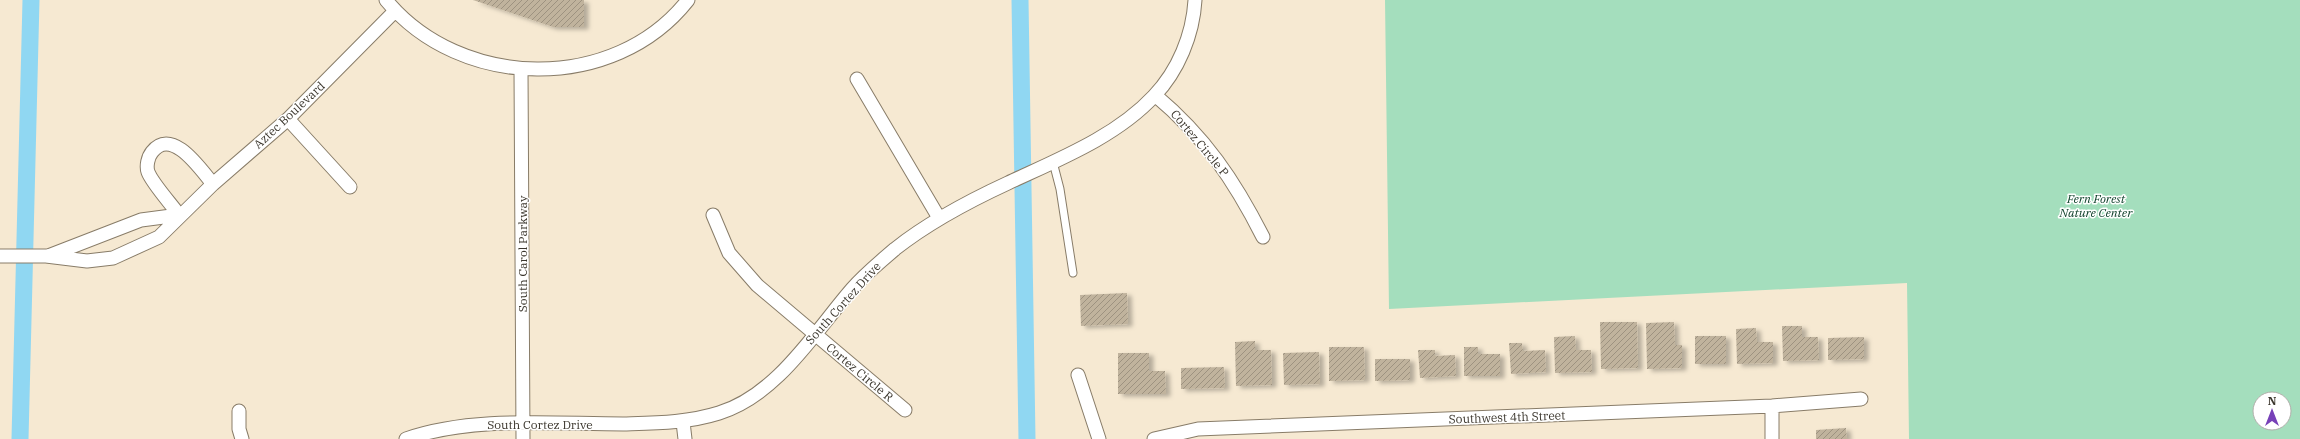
<svg xmlns="http://www.w3.org/2000/svg" width="2300" height="439" viewBox="0 0 2300 439" font-family="'IBM Plex Serif',serif">
  <style>
    .green { fill: #a4debd; fill-rule: evenodd }
    .lines { fill: none; stroke-linecap: round; stroke-linejoin: round }
    .canal { stroke: #90d7f2; stroke-width: 17 }
    .building { fill: url(#building-hatch); filter: url(#shadow) }
    .lane-casing { stroke: #887c68; stroke-width: 9 }
    .street-casing { stroke: #887c68; stroke-width: 15 }
    .lane { stroke: #fff; stroke-width: 7 }
    .street { stroke: #fff; stroke-width: 13 }
    .labels { text-anchor: middle; dominant-baseline: central; stroke-width: 3; stroke-linejoin: round; paint-order: stroke }
    .street-label { font-size: 12px; fill: #3b362d; stroke: #fff }
    .park-label { font-size: 12px; font-style: italic; fill: #0e402a; stroke: #fff }
  </style>
  <defs>
    <pattern id="building-hatch" width="6" height="6" patternUnits="userSpaceOnUse"><rect width="6" height="6" fill="#c0b39d"/><path d="M-1 1l2-2M0 6l6-6M5 7l2-2" fill="none" stroke="#9d9280"/></pattern>
    <filter id="shadow"><feDropShadow dx="4.5" dy="2.5" stdDeviation="2" flood-color="#0004"/></filter>
  </defs>
  <rect width="100%" height="100%" fill="#f6e9d2"/>
  <path class="green" d="M1385 0H2300V439H1909L1907 283 1389 309ZM2260 399H2284V423H2260Z"/>
  <g class="lines">
    <path class="canal" d="M1020 0 1027 439
      M20 439 31 0"/>
  </g>
  <path class="building" d="M473 0H584V27H553Z
    M1127 293 1128 324 1081 326 1080 295Z
    M1600 322H1637L1638 368 1601 369Z
    M1674 322 1675 345H1682V368L1647 369 1646 323Z
    M1782 326H1802V337H1818L1819 360 1783 361Z
    M1756 328 1757 342H1773V363L1737 364 1736 329Z
    M1575 336 1576 350H1591L1592 372 1555 373 1554 337Z
    M1695 336H1726V364H1695Z
    M1864 337V359L1828 360V338Z
    M1255 341V350H1271L1272 385 1236 386 1235 342Z
    M1509 343H1522L1523 351 1545 350 1546 372 1511 374Z
    M1329 347H1364L1365 380 1329 381Z
    M1464 347H1478V354H1500V376H1464Z
    M1418 350H1435V356L1455 355 1456 376 1420 378Z
    M1319 352 1320 384 1284 385 1283 353Z
    M1118 353H1149V371H1165L1166 394H1118Z
    M1375 359H1410V380L1375 381Z
    M1224 367 1225 388 1181 389V368Z
    M1846 428 1847 439H1816V430Z"/>
  <g class="lines">
    <defs>
      <path id="lane" d="M1053 162 1060 189 1073 273"/>
      <path id="street" d="M386 0C460 90 614 94 688 0
        M521 69 523 439
        M857 79 939 218
        M1155 95C1205 137 1234 180 1263 237
        M288 119 350 187
        M179 215C172 205 152 183 148 172 146 166 148 157 152 152 172 126 201 170 213 184
        M713 215 729 253 757 285 905 410
        M0 256H46L87 261 113 258 159 237 213 184 288 119 395 11
        M48 256 141 220 179 215
        M1078 375 1099 439
        M1772 406V439
        M239 411V429L242 439
        M683 422 685 439
        M406 439C472 416 553 424 623 424 656 423 687 423 719 413 777 395 814 333 852 289 865 274 880 262 895 249 929 222 969 201 1008 183 1057 160 1116 137 1154 96 1178 71 1193 35 1195 0
        M1154 439 1198 429 1772 406 1861 399"/>
    </defs>
    <use href="#lane" class="lane-casing"/>
    <use href="#street" class="street-casing"/>
    <use href="#lane" class="lane"/>
    <use href="#street" class="street"/>
  </g>
  <g class="labels">
    <g class="street-label">
      <text transform="translate(289 115) rotate(-43)">Aztec Boulevard</text>
      <text transform="translate(1200 143) rotate(50)">Cortez Circle P</text>
      <text transform="translate(522 254) rotate(-90)">South Carol Parkway</text>
      <text transform="translate(843 303) rotate(-48)">South Cortez Drive</text>
      <text transform="translate(860 372) rotate(40)">Cortez Circle R</text>
      <text transform="translate(1507 417) rotate(-2)">Southwest 4th Street</text>
      <text x="540" y="424">South Cortez Drive</text>
    </g>
    <g class="park-label">
      <text x="2096" y="198">Fern Forest<tspan x="2096" dy="14">Nature Center</tspan></text>
    </g>
  </g>
  <g transform="translate(2272 411)"><circle r="19" fill="#ffffff" stroke="#b1afab"/>
  <path d="M0-3L7 15L0 10L-7 15Z" fill="#7741b8"/>
  <text y="-6" font-size="11" font-weight="bold" text-anchor="middle" fill="#3b362d">N</text>
  </g>
</svg>
